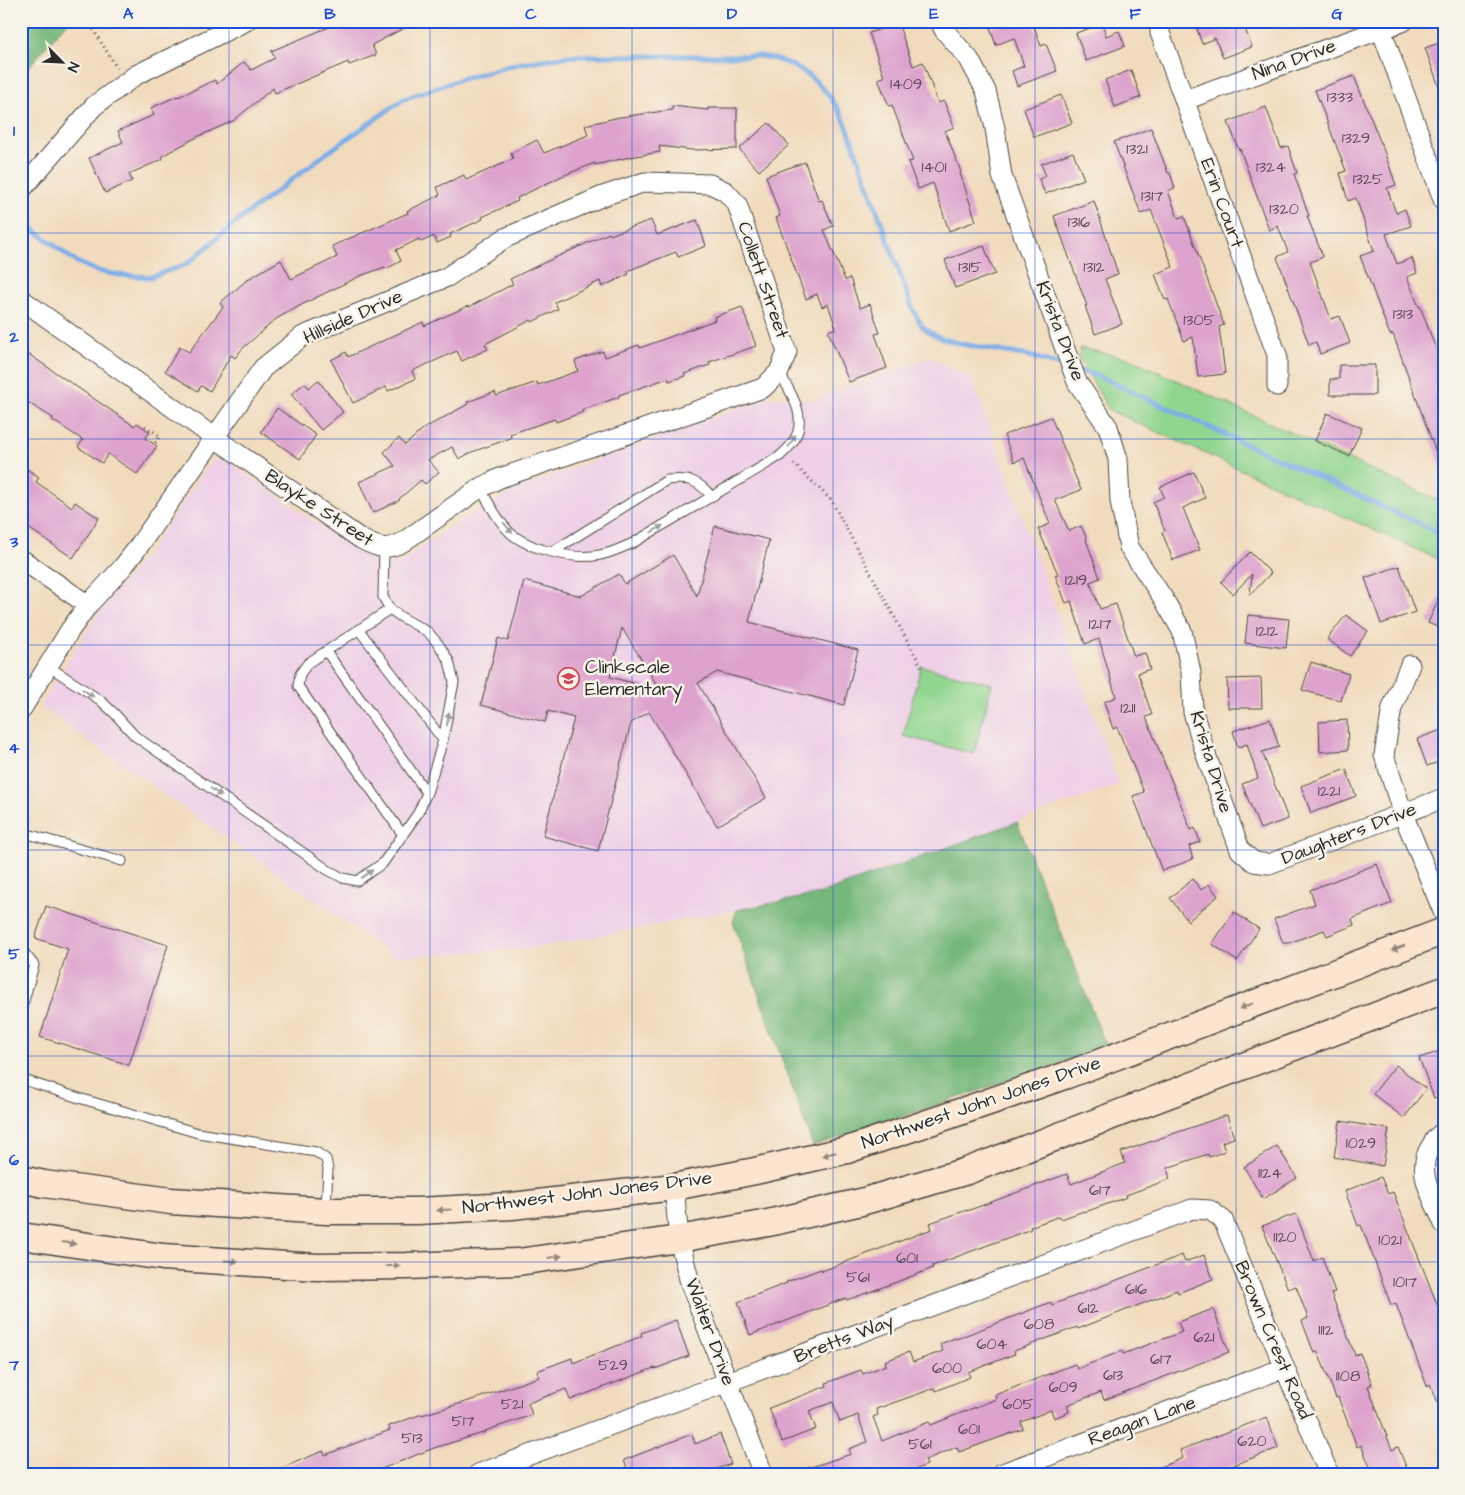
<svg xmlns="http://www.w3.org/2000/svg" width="1465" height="1495" viewBox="0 0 1465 1495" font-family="'Architects Daughter',sans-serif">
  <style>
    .built { fill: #eed0e7 }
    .green { fill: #91d68f; stroke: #5e805d }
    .forest { fill: #74b77a; stroke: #507152 }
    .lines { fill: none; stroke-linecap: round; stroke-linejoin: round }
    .stream { stroke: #7cade7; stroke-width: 5 }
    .building { fill: #dda2cd; fill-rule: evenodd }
    .lane-casing { stroke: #494541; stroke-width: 11 }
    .street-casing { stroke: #494541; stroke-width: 21 }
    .secondary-casing { stroke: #494541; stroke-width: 29 }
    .path { stroke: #494541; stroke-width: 3; stroke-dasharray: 1 4; stroke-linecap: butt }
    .lane { stroke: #fff; stroke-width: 9 }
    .street { stroke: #fff; stroke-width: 19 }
    .secondary { stroke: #fbe5cf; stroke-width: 26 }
    .oneway { fill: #a0a0a0 }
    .oneway2 { fill: #93887d }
    .grid { fill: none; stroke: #1d4ed8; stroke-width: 1; stroke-opacity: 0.55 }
    .labels { text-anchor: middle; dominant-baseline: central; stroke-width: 5; stroke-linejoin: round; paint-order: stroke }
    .number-label { font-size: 16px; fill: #584954 }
    .street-label { font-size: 19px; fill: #2b2b2b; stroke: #f7f3e8 }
    .poi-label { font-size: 19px; fill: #2b2b2b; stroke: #f7f3e8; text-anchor: start }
    .neatline { fill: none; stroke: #1d4ed8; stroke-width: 2 }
    .grid-label { font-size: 16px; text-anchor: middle; font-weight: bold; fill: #1d4ed8 }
  </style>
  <rect width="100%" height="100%" fill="#f7f3e8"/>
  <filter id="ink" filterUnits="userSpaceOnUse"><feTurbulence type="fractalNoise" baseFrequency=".02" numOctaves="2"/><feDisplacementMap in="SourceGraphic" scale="10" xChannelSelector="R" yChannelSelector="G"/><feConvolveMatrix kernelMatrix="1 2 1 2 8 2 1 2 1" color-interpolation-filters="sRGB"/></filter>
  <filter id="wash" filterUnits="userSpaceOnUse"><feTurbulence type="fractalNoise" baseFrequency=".0096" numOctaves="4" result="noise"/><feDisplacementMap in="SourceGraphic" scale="20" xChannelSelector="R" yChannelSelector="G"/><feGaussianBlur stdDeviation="1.12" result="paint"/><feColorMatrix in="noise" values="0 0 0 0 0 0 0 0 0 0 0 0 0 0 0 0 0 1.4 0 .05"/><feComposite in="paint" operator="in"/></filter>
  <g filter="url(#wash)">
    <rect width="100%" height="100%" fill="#f1dbbd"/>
    <path class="built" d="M930 357 972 379 1119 784 820 894 530 949 395 957 40 706 103 606 145 557 206 469 216 459H224L231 463 362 554 382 562 393 563 401 562 459 521 518 488 764 399 769 397 811 400Z"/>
    <path class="green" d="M1080 348 1128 358 1444 503V562L1109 410 1079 358Z
      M921 666 992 684 974 754 903 736Z"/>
    <path class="forest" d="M21 21H70L62 28 21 76Z
      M1017 822 1107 1048 813 1146 733 922 737 910 820 894Z"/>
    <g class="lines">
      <path class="stream" d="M21 220 75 261 97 271 119 275 151 277 187 264 239 220 324 155 404 99 461 79 517 64 569 56H760C802 62 829 87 846 124L913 310 922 326 931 333 941 338 961 344 1029 356 1067 367
        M1077 370 1098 376 1444 535"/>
    </g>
    <g id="blocks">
      <path class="building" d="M333 21H417L372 45 376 55 349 65 348 62 275 93 273 88 233 121 197 137 162 156 163 159 129 174 132 181 105 193 89 158 123 142 118 131 154 115 151 108 177 96 178 97 215 80 217 84 244 62 251 70 275 58 271 51 334 25Z
        M996 21H1032L1041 46 1046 44 1057 71 1017 86 1012 71 1024 66 1014 38 996 45 990 28 997 25Z
        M1218 21H1242L1252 47 1223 58 1215 38 1202 44 1197 29Z
        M898 23 913 66 923 62 938 103 944 101 954 127 945 131 961 172 960 173 976 221 949 231 933 183 918 189 908 162 913 161 892 105 889 106 878 79 884 77 869 33Z
        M1102 24 1106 36 1119 31 1125 46 1086 61 1076 33Z
        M1444 41V95H1442L1425 48Z
        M1131 70 1141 97 1115 107 1105 80Z
        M1354 76 1384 151 1396 185 1387 188 1396 213 1405 209 1411 226 1386 234 1397 264 1412 258 1417 273 1407 277 1419 307 1420 306 1444 371V469H1442L1393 334 1390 335 1360 256 1374 251 1356 198 1348 201 1340 173 1346 171 1315 90Z
        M1061 95 1072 123 1034 137 1024 109Z
        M672 106 708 110V108H737V149L692 150 659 146 660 152 630 157 595 165V163L562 176 517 198 518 201 482 217 483 219 450 234 451 237 437 243 434 236 421 242 419 239 396 250 401 261 386 269 385 267 360 276 303 304 276 319 242 349 235 358 231 355 210 391 201 386 198 391 165 371 180 347 189 352 223 307 220 303 248 279 281 260 291 279 337 257 332 246 408 213 407 211 440 195 437 187 464 175 466 180 513 159 511 153 537 140 544 153 588 135 585 125 620 117 672 110Z
        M1266 107 1281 148 1288 146 1297 173 1294 174 1309 216H1307L1323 257 1310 262 1331 319 1340 316 1350 343 1320 354 1316 342 1309 345 1277 257 1288 252 1278 226 1269 230 1240 149 1239 150 1228 122Z
        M769 123 789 145 759 171 739 149Z
        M1151 128 1168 173H1170L1175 188 1168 191 1178 218 1184 216 1224 325 1219 327 1225 374 1198 377 1193 337 1184 341 1168 299 1165 300 1155 274 1173 267 1151 210 1141 214 1114 142Z
        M1073 152 1084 179 1045 194 1039 179 1046 176 1041 164Z
        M805 162 819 201 822 200 833 226 824 230 845 280 850 278 860 308 870 304 880 333 875 334 887 368 849 382 828 331 836 328 828 304 822 307 817 294 806 299 776 218 780 216 766 176Z
        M1094 201 1118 274 1105 279 1122 324 1095 334 1085 306H1087L1054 216Z
        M651 220 657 235 697 220 706 246 678 257 676 252 627 271 629 274 602 287 600 281 555 302 558 309 532 322 531 320 485 344 488 349 462 361 457 351 412 371 415 379 388 391 386 387 353 403 331 360 346 352 348 357 423 322 424 326 468 306 469 307 513 284 510 279 537 266 609 233 610 235Z
        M984 246 995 274 955 288 945 260Z
        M742 307 756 346 709 362 710 365 684 374 685 376 669 381 668 378 619 395V397L582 410 583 412 556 422 555 419 510 434 511 438 472 452 459 459 452 447 428 460 439 472 425 484 421 480 399 499 400 500 373 513 359 482 395 466 384 452 399 438 405 445 423 429 468 404 467 402 495 392 496 396 537 382 538 385 578 371 575 361 603 351 605 357 639 345 640 348 715 320 714 317Z
        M21 349 134 426 137 423 150 432 145 438 157 446 137 474 108 454 102 463 78 447 83 440 52 420 53 418 21 398Z
        M1339 365H1375V395H1330V379H1339Z
        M318 380 343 412 321 430 291 394 305 383 309 388Z
        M277 408 316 435 300 459 261 432Z
        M1327 413 1362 428 1349 456 1315 441Z
        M1051 417 1081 490 1055 500 1069 531 1081 526 1087 539 1086 540 1100 578 1090 582 1100 609 1116 604 1134 656 1145 653 1150 669 1138 673 1152 715 1146 717 1191 830 1195 828 1200 842 1189 846 1193 859 1162 871 1133 796 1144 792 1117 727 1113 729 1104 702 1116 697 1099 639 1085 644 1071 601 1066 603 1055 575 1058 574 1038 529 1050 524 1024 458 1014 462 1004 435Z
        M21 465 39 477 36 482 72 507 75 502 99 518 73 558 21 523Z
        M1194 472 1205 498 1183 508 1200 550 1173 560 1162 532 1165 531 1153 502 1164 497 1160 487Z
        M715 526 769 540 749 622 858 650 844 705 717 672 698 683 766 798 717 826 649 712 631 723 598 851 543 836 574 718 548 711 545 722 481 705 498 638 508 641 524 581 581 596 619 574 625 584 673 555 697 596ZM622 628 660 690 610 677Z
        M1250 552 1271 573 1250 595 1252 574 1233 594 1221 582Z
        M1399 566 1415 612 1381 624 1365 578Z
        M1444 587V630L1428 623Z
        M1248 615 1289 619 1286 648 1245 643Z
        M1346 615 1368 631 1350 656 1327 639Z
        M1311 662 1349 674 1341 701 1302 690Z
        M1261 678 1262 708H1228L1227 679Z
        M1270 719 1279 747 1262 752 1288 819 1260 829 1242 784 1258 778 1247 744 1238 747 1233 731Z
        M1347 720 1348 750 1320 752 1319 722Z
        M1444 729V760L1427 766 1417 739Z
        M1346 769 1356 796 1311 813 1301 786Z
        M1377 864 1392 903 1352 919 1354 925 1327 936 1324 930 1289 943H1283L1274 919 1315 904 1310 890Z
        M1193 879 1201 890 1209 884 1218 896 1188 921 1170 898Z
        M46 906 168 945 129 1065 40 1037 68 949 35 938Z
        M1234 912 1259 929 1237 961 1212 944Z
        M1444 1050V1095L1434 1098 1419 1058Z
        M1396 1065 1426 1089 1404 1118 1373 1094Z
        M1227 1115 1234 1138 1222 1142 1225 1151 1209 1157 1208 1154 1167 1168 1170 1179 1126 1195 1127 1197 1085 1212 1084 1211 1061 1219 1060 1216 1030 1227 1031 1229 932 1266 933 1268 894 1283 847 1300 846 1298 750 1335 738 1302 787 1283 786 1282 821 1269 822 1271 932 1229 930 1223 967 1210V1211L1067 1174 1071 1184 1125 1163 1121 1152Z
        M1340 1121 1389 1129 1383 1166 1334 1157Z
        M1277 1146 1297 1178 1263 1199 1244 1167Z
        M1381 1177 1388 1194 1393 1192 1444 1322V1417L1430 1384 1427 1386 1396 1304 1391 1305 1361 1225 1358 1226 1345 1191Z
        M1296 1214 1314 1261 1322 1257 1335 1292 1331 1293 1355 1355 1360 1353 1372 1384 1368 1386 1392 1450 1398 1447 1409 1474H1373L1361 1445 1357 1447 1338 1397 1336 1398 1318 1352 1314 1353 1302 1321 1308 1318 1296 1286 1288 1289 1262 1226Z
        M1182 1255 1185 1262 1204 1255 1213 1279 1178 1293 1177 1290 1078 1329 1077 1327 1014 1351 1015 1354 968 1372 970 1377 936 1391 935 1388 876 1409 878 1415 873 1417 882 1441 929 1422 931 1425 996 1399 995 1395 1075 1364 1077 1369 1122 1351 1123 1354 1182 1332 1178 1322 1213 1309 1229 1352 1104 1400 1101 1392 1067 1405 1069 1412 1054 1418 1051 1410 1021 1422 1023 1429 959 1452 957 1447 925 1460 927 1465 904 1474H799V1471L851 1454 849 1449 867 1442 858 1415 840 1422 833 1402 809 1411 816 1429 782 1442 769 1408 827 1386 826 1383 861 1370 863 1374 886 1365 885 1361 909 1352 913 1362 943 1351 940 1344 955 1338 956 1339 1051 1302 1052 1305Z
        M676 1320 689 1356 655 1369 654 1368 570 1400 566 1389 528 1403 532 1415 485 1431 486 1432 434 1448 369 1474H267L323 1451 325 1455 390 1430 389 1426 422 1414V1415L475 1399 539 1377 537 1371 572 1358 573 1363 642 1336 641 1333Z
        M1267 1417 1278 1448 1229 1467V1469L1218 1474H1144L1183 1458 1180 1450Z
        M692 1434 695 1444 720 1434 731 1464 703 1474H629L624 1460Z"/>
    </g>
  </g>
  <g filter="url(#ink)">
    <use href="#blocks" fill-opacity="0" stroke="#494541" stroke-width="1"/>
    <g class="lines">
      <defs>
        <path id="lane" d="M480 488C489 503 500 525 514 536 535 551 575 560 600 555 611 553 622 548 633 543L780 456C784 452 790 447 793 442 809 418 791 393 779 372
          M552 552 667 480C688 478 697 479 711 496
          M390 609 308 663 300 674 298 686 403 835
          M359 630 443 740
          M326 651 427 793
          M48 666 100 700 114 713 135 736 328 870 343 878 357 881 383 863 418 813 427 793 443 740 454 682 449 661 439 645 428 632 401 617 390 609 383 597 384 548
          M21 832 122 861
          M21 949 34 965 21 1011
          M21 1079 79 1098 198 1133 316 1152 326 1159 328 1169 326 1208"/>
        <path id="street" d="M940 21 944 30 969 59 986 91 995 128 1002 176 1077 382 1108 427 1118 459 1120 501 1129 547 1163 598 1182 631 1191 672 1193 712 1205 752 1240 850 1254 862 1269 864 1444 798
          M1160 21V33L1277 355V386
          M1378 21 1444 202
          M1185 100 1404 21
          M21 190 94 106 136 75 246 21
          M21 299 215 438 361 539C378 548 386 551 403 542L480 488 500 478 763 388 779 372 787 352 737 204 725 191 710 184 645 182 603 196 505 238 447 277 303 336 263 368 136 550 122 568 88 605 70 630 21 710
          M21 559 88 605
          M1410 665 1392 708 1384 755 1403 814 1444 914
          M1444 1132C1437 1135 1435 1140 1431 1146 1414 1171 1434 1200 1444 1224
          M674 1187 679 1239 690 1283 763 1474
          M478 1474 728 1382 1192 1209 1210 1210 1223 1220 1329 1474
          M1000 1474 1284 1368"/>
        <path id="secondary" d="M21 1179 44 1184 171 1201 326 1211H417L512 1206 674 1187 755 1171 847 1150 945 1117 1067 1075 1444 931
          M21 1236 163 1257 317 1267 407 1266 518 1262 679 1239 768 1223 861 1202 967 1171 1444 990"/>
      </defs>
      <use href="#lane" class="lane-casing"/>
      <use href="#street" class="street-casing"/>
      <use href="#secondary" class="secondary-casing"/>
      <path class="path" d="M88 21 117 68
        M145 426 160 436 154 444
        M794 464 831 500 921 666"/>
      <use href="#lane" class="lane"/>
      <use href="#street" class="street"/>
      <use href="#secondary" class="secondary"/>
    </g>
    <defs><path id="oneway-solid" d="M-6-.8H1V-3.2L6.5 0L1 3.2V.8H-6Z" transform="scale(1.25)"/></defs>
    <g class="oneway">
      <use href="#oneway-solid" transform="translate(792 441) rotate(-58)"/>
      <use href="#oneway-solid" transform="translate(508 528) rotate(50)"/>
      <use href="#oneway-solid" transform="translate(657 529) rotate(-31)"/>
      <use href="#oneway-solid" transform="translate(88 693) rotate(33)"/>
      <use href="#oneway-solid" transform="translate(448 719) rotate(-79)"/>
      <use href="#oneway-solid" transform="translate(216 792) rotate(35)"/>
      <use href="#oneway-solid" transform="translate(367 874) rotate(-35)"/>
    </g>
    <g class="oneway2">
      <use href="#oneway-solid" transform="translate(1398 948) rotate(159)"/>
      <use href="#oneway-solid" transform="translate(1246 1006) rotate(159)"/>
      <use href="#oneway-solid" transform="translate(829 1154) rotate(167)"/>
      <use href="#oneway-solid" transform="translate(444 1210) rotate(177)"/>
      <use href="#oneway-solid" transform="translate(69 1243) rotate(8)"/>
      <use href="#oneway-solid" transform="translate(555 1257) rotate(-8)"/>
      <use href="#oneway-solid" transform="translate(231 1261) rotate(3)"/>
      <use href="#oneway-solid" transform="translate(393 1266)"/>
    </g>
  </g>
  <path class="grid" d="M229 21V1474M430 21V1474M632 21V1474M833 21V1474M1035 21V1474M1236 21V1474M21 233H1444M21 439H1444M21 645H1444M21 850H1444M21 1056H1444M21 1262H1444"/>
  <defs>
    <symbol id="school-ring" viewBox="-11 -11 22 22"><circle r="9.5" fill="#f7f3e8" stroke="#d1495b" stroke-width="1.5"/><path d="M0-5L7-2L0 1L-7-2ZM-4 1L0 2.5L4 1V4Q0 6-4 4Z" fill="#d1495b"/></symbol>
  </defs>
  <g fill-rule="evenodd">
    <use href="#school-ring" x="556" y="666" width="25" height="25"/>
  </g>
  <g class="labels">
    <g class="number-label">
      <text x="906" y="84">1409</text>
      <text x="1340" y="97">1333</text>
      <text x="1356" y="138">1329</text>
      <text x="1137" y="149">1321</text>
      <text x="934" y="167">1401</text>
      <text x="1271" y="167">1324</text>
      <text x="1368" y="179">1325</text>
      <text x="1152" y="196">1317</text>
      <text x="1284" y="209">1320</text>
      <text x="1079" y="222">1316</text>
      <text x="970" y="267">1315</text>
      <text x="1094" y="267">1312</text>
      <text x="1403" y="314">1313</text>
      <text x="1199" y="320">1305</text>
      <text x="1076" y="580">1219</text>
      <text x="1100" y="624">1217</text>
      <text x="1267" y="631">1212</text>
      <text x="1128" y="708">1211</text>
      <text x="1329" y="791">1221</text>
      <text x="1361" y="1143">1029</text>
      <text x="1270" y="1173">1124</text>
      <text x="1100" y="1190">617</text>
      <text x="1285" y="1237">1120</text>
      <text x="1390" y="1240">1021</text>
      <text x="907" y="1258">601</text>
      <text x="858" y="1277">561</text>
      <text x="1405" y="1282">1017</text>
      <text x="1136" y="1289">616</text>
      <text x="1088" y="1308">612</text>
      <text x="1039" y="1324">608</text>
      <text x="1326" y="1330">1112</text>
      <text x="1204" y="1337">621</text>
      <text x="992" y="1344">604</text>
      <text x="1161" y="1359">617</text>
      <text x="613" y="1365">529</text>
      <text x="947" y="1368">600</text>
      <text x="1113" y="1375">613</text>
      <text x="1348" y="1376">1108</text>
      <text x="1063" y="1387">609</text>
      <text x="512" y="1404">521</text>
      <text x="1018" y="1404">605</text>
      <text x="463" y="1421">517</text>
      <text x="969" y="1429">601</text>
      <text x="412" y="1438">513</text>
      <text x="1252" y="1441">620</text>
      <text x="920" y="1444">561</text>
    </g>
    <g class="street-label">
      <text transform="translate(1294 60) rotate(-20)">Nina Drive</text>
      <text transform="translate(1222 203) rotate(70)">Erin Court</text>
      <text transform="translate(763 280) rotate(71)">Collett Street</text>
      <text transform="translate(353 317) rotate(-24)">Hillside Drive</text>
      <text transform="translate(1060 331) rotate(69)">Krista Drive</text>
      <text transform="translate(319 508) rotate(33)">Blayke Street</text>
      <text transform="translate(1211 762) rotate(73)">Krista Drive</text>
      <text transform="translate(1349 834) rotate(-21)">Daughters Drive</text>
      <text transform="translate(981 1103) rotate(-19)">Northwest John Jones Drive</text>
      <text transform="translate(587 1193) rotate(-7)">Northwest John Jones Drive</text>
      <text transform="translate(710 1332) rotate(70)">Walter Drive</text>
      <text transform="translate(844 1339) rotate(-21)">Bretts Way</text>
      <text transform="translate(1273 1340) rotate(67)">Brown Crest Road</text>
      <text transform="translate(1142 1421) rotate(-20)">Reagan Lane</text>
    </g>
    <g class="poi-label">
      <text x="585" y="667">Clinkscale<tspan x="585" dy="22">Elementary</tspan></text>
    </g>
  </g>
  <rect width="1465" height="1495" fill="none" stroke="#f7f3e8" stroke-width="55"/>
  <g transform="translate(62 62) rotate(114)" stroke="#f7f3e8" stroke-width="4" paint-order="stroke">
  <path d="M0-4L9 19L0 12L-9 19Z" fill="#2b2b2b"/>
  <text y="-8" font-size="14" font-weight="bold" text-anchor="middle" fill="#2b2b2b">N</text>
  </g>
  <rect x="28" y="28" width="1410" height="1440" class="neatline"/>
  <g class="grid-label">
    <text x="128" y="19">A</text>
    <text x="330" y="19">B</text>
    <text x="531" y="19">C</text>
    <text x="732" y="19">D</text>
    <text x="934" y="19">E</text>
    <text x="1135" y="19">F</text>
    <text x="1337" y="19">G</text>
    <text x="14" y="136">1</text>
    <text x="14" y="342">2</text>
    <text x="14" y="547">3</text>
    <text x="14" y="753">4</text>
    <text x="14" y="959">5</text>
    <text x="14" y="1165">6</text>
    <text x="14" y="1370">7</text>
  </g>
</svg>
